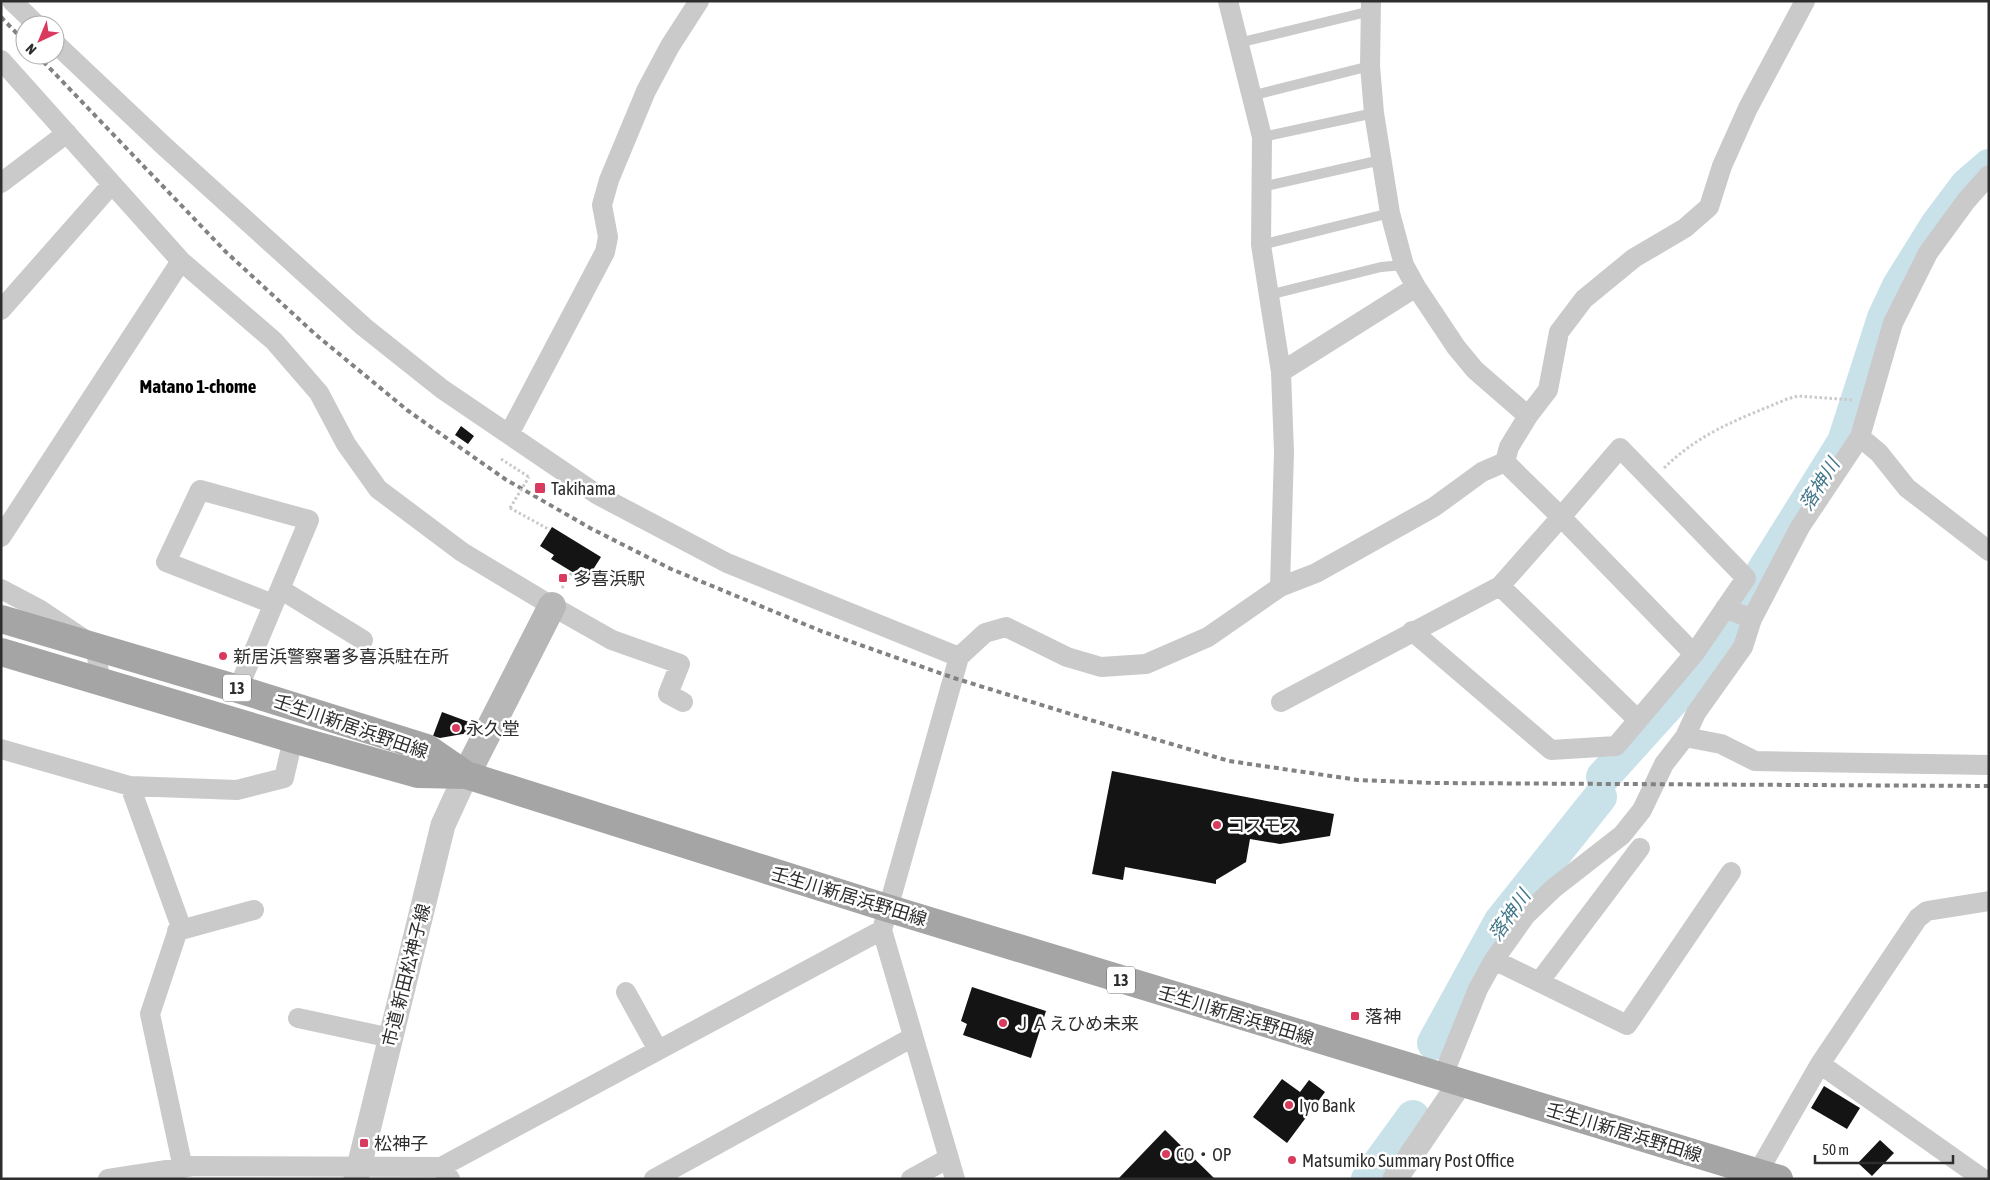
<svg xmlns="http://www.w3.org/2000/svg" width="1990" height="1180" viewBox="0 0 1990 1180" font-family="'Asap Condensed','Noto Sans JP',sans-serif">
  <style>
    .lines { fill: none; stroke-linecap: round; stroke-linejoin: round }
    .river { stroke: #c9e1e8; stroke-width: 34 }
    .building { fill: #141414 }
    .path { stroke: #cacaca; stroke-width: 3; stroke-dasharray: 2.5 2.5; stroke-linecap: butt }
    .service { stroke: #cacaca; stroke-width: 10 }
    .minor { stroke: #cacaca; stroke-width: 20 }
    .tertiary { stroke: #cacaca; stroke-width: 25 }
    .secondary { stroke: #b7b7b7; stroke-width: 28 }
    .primary { stroke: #a5a5a5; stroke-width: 28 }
    .rail { stroke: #828282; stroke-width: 4; stroke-dasharray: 5 4; stroke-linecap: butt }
    .path-bridge { stroke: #cacaca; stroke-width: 3; stroke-dasharray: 2.5 2.5; stroke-linecap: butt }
    .poi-dot { fill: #d83b5d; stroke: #fff; stroke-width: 2 }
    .labels { text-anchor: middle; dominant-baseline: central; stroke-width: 5; stroke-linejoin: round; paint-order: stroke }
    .shield { fill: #fff; stroke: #6c6c6c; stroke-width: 1 }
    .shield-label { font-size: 16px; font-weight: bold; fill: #2d2d2d }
    .poi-label { font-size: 18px; fill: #2d2d2d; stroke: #fff; text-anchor: start }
    .street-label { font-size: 18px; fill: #2d2d2d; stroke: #fff }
    .neighbourhood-label { font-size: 19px; font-weight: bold; fill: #000; stroke: #fff }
    .water-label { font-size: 19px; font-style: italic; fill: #417789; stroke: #fff }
  </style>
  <rect width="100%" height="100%" fill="#fff"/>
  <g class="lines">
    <path class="river" d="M1603 777 1678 694 1744 602 1844 442 1884 318 1899 286 1937 225 1967 185 1989 166
      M1434 1043 1501 921 1600 797
      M1368 1179 1413 1117"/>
  </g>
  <path class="building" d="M461 426 474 436 468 444 455 435Z
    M552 527 601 557 589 576 582 572 579 576 551 559 554 555 540 546Z
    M442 712 477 725 474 732 440 738 433 736Z
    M1112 771 1334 814 1330 836 1280 844 1250 839 1246 862 1216 880V884L1125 867 1123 880 1092 874Z
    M972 987 1046 1011 1031 1058 963 1035 967 1024 961 1021Z
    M1282 1079 1300 1092 1309 1080 1325 1092 1287 1143 1253 1117Z
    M1824 1086 1860 1108 1847 1129 1811 1108Z
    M1165 1130 1215 1179H1118Z
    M1880 1140 1894 1153 1872 1176 1858 1163Z"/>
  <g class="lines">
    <path class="path" d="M501 459 529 477
      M1664 468C1702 431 1740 419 1787 399L1798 396 1853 400
      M510 508 550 530
      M562 588 572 572"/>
    <path class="service" d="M1238 43 1371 11
      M1251 96 1370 66
      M1262 137 1374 113
      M1262 187 1381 160
      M1261 245 1390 213
      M1269 295 1381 267 1404 265"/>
    <path class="minor" d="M12 1 37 25
      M1228 1 1262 137 1261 245 1281 372
      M1371 1 1370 66 1374 113 1390 213 1404 265 1416 287 1456 347 1475 370 1528 416
      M55 43 164 146 364 327 442 389 598 495 727 563 959 657 882 930 955 1179
      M1 60 181 261 274 341 319 393 346 444 378 489 462 552 552 606 612 640 680 664 668 694 683 702
      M1 183 67 133
      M1 310 112 184
      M509 434 605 252 608 237 602 205 609 180 646 91 670 46 699 1
      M1860 437 1879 453 1907 488 1989 551
      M1 537 181 261
      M1500 586 1638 720
      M1280 587 1284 452 1281 372 1416 287
      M1 589 39 609 96 647 100 682
      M280 589 363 640
      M1752 619 1800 527 1860 437 1893 323 1928 253 1966 201 1989 175
      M1412 631 1551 750 1616 746 1694 654 1746 578 1620 448 1561 517 1694 654
      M959 657 985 633 1006 627 1067 657 1101 667 1146 664 1208 637 1280 587 1316 573 1434 507 1482 472 1505 462
      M238 689 309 520 200 490 166 562 273 604
      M1281 702 1500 586 1561 517 1505 462 1509 447 1528 416 1548 390 1559 332 1584 299 1634 258 1685 228 1709 207 1722 166 1748 108 1805 1
      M1685 737 1721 744 1755 761 1989 765
      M1 749 130 786 180 924 150 1014 183 1168
      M130 786 237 790 284 778 293 739
      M177 931 254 910
      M1494 960 1627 1025 1731 872
      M1539 982 1640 848
      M626 992 658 1050
      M298 1018 391 1038
      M1820 1064 1983 1179
      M1442 1078 1478 989 1494 960 1526 915 1554 888 1622 835 1642 810 1664 764 1685 737 1696 713 1743 647 1752 619 1725 608
      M441 1167 882 930
      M1758 1172 1820 1064 1918 918 1927 911 1989 901
      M108 1179 193 1166 441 1167 450 1179
      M654 1179 913 1037
      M911 1179 949 1158"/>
    <path class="tertiary" d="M356 1179 443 825 466 775
      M1395 1179 1460 1083"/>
    <path class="secondary" d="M466 775 552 606"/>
    <path class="primary" d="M1 619 238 689 427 748 466 775
      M1 652 293 739 418 774 466 775 887 908 1779 1179"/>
    <path class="rail" d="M1 17 25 42
      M37 55 226 252 315 334 407 410 455 444 505 479 590 528 671 569 821 631 954 678 1087 719 1229 761 1358 780 1434 783 1989 786"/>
    <path class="path-bridge" d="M510 508 529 477"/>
  </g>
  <g class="poi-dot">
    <rect x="534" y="482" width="12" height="12" rx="2.5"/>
    <rect x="558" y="573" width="10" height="10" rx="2.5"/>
    <circle cx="223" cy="656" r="5"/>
    <circle cx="456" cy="728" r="5"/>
    <circle cx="1217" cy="825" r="5"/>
    <rect x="1350" y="1011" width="10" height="10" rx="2.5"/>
    <circle cx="1003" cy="1023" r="5"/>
    <circle cx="1289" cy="1105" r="5"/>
    <rect x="359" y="1138" width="10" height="10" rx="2.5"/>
    <circle cx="1166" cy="1154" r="5"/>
    <circle cx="1292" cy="1160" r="5"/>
  </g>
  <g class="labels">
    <g class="shield">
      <rect x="223" y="674.5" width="28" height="27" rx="4"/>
      <rect x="1107" y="966.5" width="28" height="27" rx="4"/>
    </g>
    <g class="shield-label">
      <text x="237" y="688">13</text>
      <text x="1121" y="980">13</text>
    </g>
    <g class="poi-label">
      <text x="551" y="488">Takihama</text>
      <text x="573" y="578">多喜浜駅</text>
      <text x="233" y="656">新居浜警察署多喜浜駐在所</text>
      <text x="466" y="728">永久堂</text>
      <text x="1227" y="825">コスモス</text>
      <text x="1365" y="1016">落神</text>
      <text x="1013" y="1023">ＪＡえひめ未来</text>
      <text x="1299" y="1105">Iyo Bank</text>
      <text x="374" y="1143">松神子</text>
      <text x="1176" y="1154">CO・OP</text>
      <text x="1302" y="1160">Matsumiko Summary Post Office</text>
    </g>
    <g class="street-label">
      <text transform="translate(351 726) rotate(19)">壬生川新居浜野田線</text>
      <text transform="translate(849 896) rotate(17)">壬生川新居浜野田線</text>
      <text transform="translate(406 975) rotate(-76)">市道 新田松神子線</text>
      <text transform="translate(1236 1015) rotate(17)">壬生川新居浜野田線</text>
      <text transform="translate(1624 1132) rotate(17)">壬生川新居浜野田線</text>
    </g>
    <g class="neighbourhood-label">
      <text x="198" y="386">Matano 1-chome</text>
    </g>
    <g class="water-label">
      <text transform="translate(1819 484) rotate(-58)">落神川</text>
      <text transform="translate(1509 915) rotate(-55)">落神川</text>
    </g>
  </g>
  <rect width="1990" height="1180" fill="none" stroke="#2d2d2d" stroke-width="5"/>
  <g transform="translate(40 40) rotate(224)"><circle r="24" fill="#ffffff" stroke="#ababab"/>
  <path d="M0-4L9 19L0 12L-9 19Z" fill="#d83b5d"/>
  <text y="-8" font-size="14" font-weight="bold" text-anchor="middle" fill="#2d2d2d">N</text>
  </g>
  <path d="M1815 1155v8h138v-8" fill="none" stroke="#2d2d2d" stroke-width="2.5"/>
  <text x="1822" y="1155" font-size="15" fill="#2d2d2d" stroke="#ffffff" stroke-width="4" paint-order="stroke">50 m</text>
</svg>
